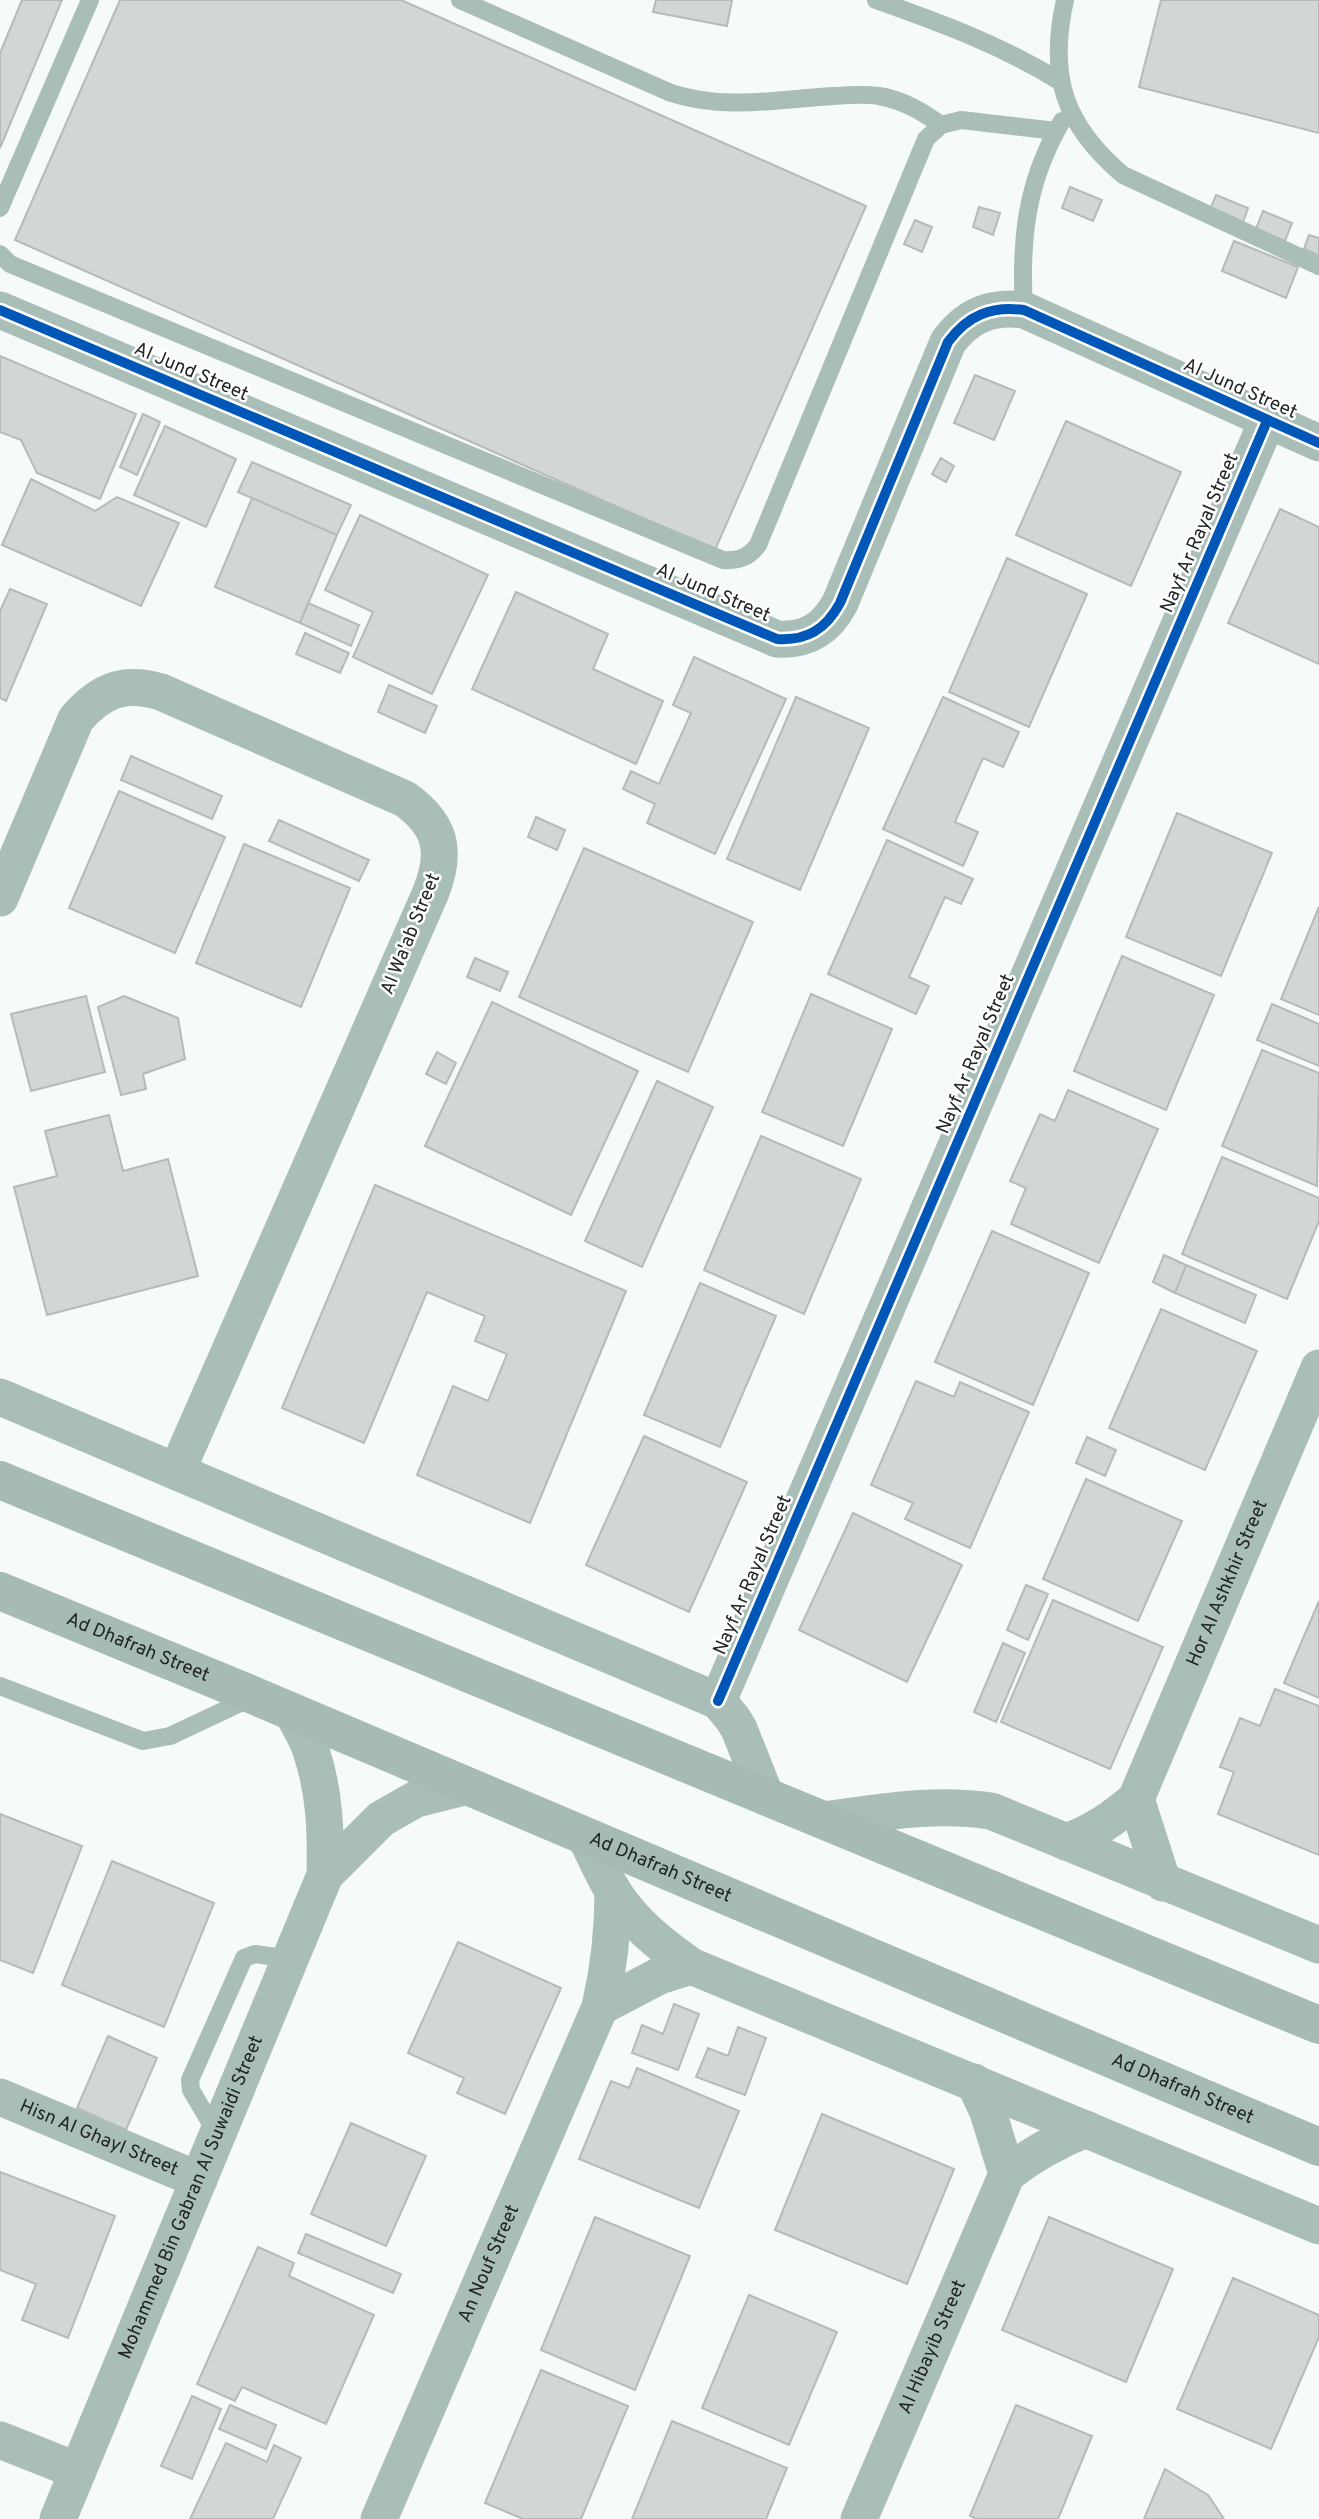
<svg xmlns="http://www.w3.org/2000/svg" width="1319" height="2519" viewBox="0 0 1319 2519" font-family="Overpass,sans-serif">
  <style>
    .building { fill: #d3d6d6; stroke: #b7b9ba; stroke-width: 2 }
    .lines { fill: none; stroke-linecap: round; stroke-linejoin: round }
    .service { stroke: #aabeb8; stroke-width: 18 }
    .minor { stroke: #aabeb8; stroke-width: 37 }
    .secondary { stroke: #a6bbb5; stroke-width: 38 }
    .cycleway-casing { stroke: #fff; stroke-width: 15 }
    .cycleway { stroke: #0057b8; stroke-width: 10 }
    .labels { text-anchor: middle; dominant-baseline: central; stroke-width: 5; stroke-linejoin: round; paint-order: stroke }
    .street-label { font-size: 19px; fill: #222525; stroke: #fff }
  </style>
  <rect width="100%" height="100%" fill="#f6fafa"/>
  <path class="building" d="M22 0H62L0 148V53Z
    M120 0H401L866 206 715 550 15 240Z
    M656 0H732L727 26 653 12Z
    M1161 0H1319V133L1139 87Z
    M1070 187 1102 200 1093 221 1062 208Z
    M1216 195 1248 208 1243 222 1210 210Z
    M979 207 1000 213 993 235 973 227Z
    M1263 211 1292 223 1285 241 1256 229Z
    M915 220 932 227 922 252 904 244Z
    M1309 235 1319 238V255L1304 249Z
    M1234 241 1298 267 1286 298 1222 271Z
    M0 356 136 414 100 499 37 473 21 440 0 432Z
    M975 375 1015 391 994 440 954 423Z
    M143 414 160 422 137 475 120 467Z
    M1066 421 1181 472 1131 586 1016 535Z
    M165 426 236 459 206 527 134 495Z
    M941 458 954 466 946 482 932 474Z
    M252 462 351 505 337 535 238 492Z
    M31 479 95 511 117 497 179 523 141 606 2 545Z
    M252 498 337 535 300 623 215 587Z
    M1280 509 1319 527V664L1228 623Z
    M360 515 488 575 432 694 353 657 373 612 325 590Z
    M1007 558 1087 594 1029 727 949 692Z
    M10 589 47 604 6 701 0 698V611Z
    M516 592 608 634 593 669 663 701 636 764 472 689Z
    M308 603 359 625 351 646 300 623Z
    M305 633 349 653 340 673 296 654Z
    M694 657 786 699 715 854 647 823 655 804 623 789 631 771 659 784 691 713 673 705Z
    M389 685 437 706 425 733 378 712Z
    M796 697 869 728 800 890 727 859Z
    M943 697 1019 732 1003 767 983 758 955 822 978 832 963 866 883 829Z
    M131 756 222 796 212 819 121 780Z
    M119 791 225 837 175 953 69 908Z
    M1177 813 1272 853 1221 976 1126 937Z
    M536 817 565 830 557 850 528 837Z
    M279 820 369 860 359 881 269 841Z
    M887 840 973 879 961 904 945 897 909 977 929 986 916 1014 828 974Z
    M244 844 350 888 301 1007 196 963Z
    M584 848 753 922 688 1072 519 997Z
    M1319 907V1015L1281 999Z
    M1122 956 1214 995 1166 1110 1074 1071Z
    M475 958 508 972 500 991 467 977Z
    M811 994 892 1029 843 1146 762 1112Z
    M86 996 105 1072 31 1091 11 1014Z
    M124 996 178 1018 185 1059 143 1074 146 1089 121 1095 98 1007Z
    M492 1002 638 1071 571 1215 425 1146Z
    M1272 1004 1319 1024V1066L1257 1040Z
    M1262 1050 1319 1073 1317 1186 1222 1146Z
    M437 1052 456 1063 446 1084 426 1074Z
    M657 1081 713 1107 642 1267 585 1241Z
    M1068 1090 1158 1129 1099 1263 1011 1224 1026 1188 1010 1181 1040 1114 1055 1121Z
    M109 1115 123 1171 168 1159 198 1276 47 1315 14 1187 57 1176 45 1131Z
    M761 1136 861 1179 804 1314 704 1270Z
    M1222 1157 1319 1198V1221L1287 1299 1182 1254Z
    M375 1185 626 1291 530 1523 417 1475 453 1386 488 1401 507 1354 475 1341 485 1316 427 1292 364 1443 282 1408Z
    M992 1231 1089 1273 1033 1405 935 1362Z
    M1164 1255 1186 1265 1175 1293 1153 1282Z
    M1186 1265 1256 1295 1245 1323 1175 1293Z
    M700 1283 776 1316 720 1447 644 1415Z
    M1161 1309 1257 1351 1205 1470 1109 1428Z
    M916 1381 954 1397 960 1382 1029 1412 970 1548 905 1519 913 1503 871 1485Z
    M644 1436 747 1482 689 1612 586 1565Z
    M1087 1437 1116 1450 1105 1476 1076 1463Z
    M1086 1479 1182 1521 1138 1621 1043 1579Z
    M853 1513 962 1565 907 1682 799 1630Z
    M1026 1585 1048 1594 1028 1640 1007 1630Z
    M1053 1600 1163 1647 1110 1769 1001 1722Z
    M1319 1601V1698L1284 1683Z
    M1003 1643 1025 1653 996 1722 974 1712Z
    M1275 1689 1319 1706V1855L1218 1814 1234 1772 1220 1767 1240 1718 1260 1726Z
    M0 1814 82 1846 33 1973 0 1960Z
    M112 1861 214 1903 164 2027 62 1985Z
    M458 1942 561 1988 505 2114 457 2093 464 2078 408 2053Z
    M674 2004 699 2014 678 2070 632 2053 642 2025 663 2034Z
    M738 2027 766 2038 745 2095 696 2077 708 2048 728 2056Z
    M108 2036 157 2058 126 2130 77 2108Z
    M637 2068 739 2111 699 2208 579 2159 611 2081 629 2088Z
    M822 2114 954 2169 907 2284 775 2230Z
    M351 2123 426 2156 386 2246 311 2214Z
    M0 2172 115 2216 68 2338 22 2320 36 2284 0 2270Z
    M595 2217 690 2256 635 2390 541 2350Z
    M1049 2217 1173 2269 1126 2382 1002 2330Z
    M306 2234 401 2274 393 2293 298 2253Z
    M258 2247 294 2263 289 2276 374 2315 326 2424 242 2387 235 2401 197 2384Z
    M1233 2278 1319 2315V2337L1271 2449 1177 2409Z
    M749 2295 837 2332 789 2445 702 2408Z
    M541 2370 628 2406 581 2519H523L485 2503Z
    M192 2396 221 2409 192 2479 161 2466Z
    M230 2405 276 2425 266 2449 219 2429Z
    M1016 2405 1092 2436 1058 2519H977L970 2516Z
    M672 2421 787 2468 766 2519H632Z
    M226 2443 267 2462 274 2445 301 2458 273 2519H190Z
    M1165 2469 1208 2495 1224 2519H1144Z"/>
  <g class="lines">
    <path class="service" d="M460 0 671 93C721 109 769 101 820 97 839 96 859 93 879 96 903 100 922 111 941 125
      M876 0C941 23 1001 45 1061 82
      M1065 0C1048 76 1064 125 1123 175L1319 266
      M0 208 90 0
      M0 254 10 264 723 560C738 561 748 558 758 545L926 139 941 125 961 120 1056 131
      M1024 310C1020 240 1026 182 1062 121
      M0 1686 143 1741 170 1736 253 1697
      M217 2134 191 2090 190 2080 244 1958 255 1954 290 1959"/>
    <g class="minor">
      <path d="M0 310 777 639C807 641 826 629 840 603L948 342C968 315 991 306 1024 310L1319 443"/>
      <path d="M0 898 76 719C101 690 124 681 161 692L405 799C441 825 447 851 431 892L177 1471"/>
      <path d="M0 1397 718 1701 733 1719 739 1729 766 1797"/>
      <path d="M718 1701 1267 421"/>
      <path d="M292 1712C298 1724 307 1737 311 1751 325 1792 326 1833 325 1875"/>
      <path d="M1136 1799 1163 1883"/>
      <path d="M822 1820C878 1813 934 1802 991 1811L1319 1945"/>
      <path d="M585 1836C597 1860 608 1887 625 1908 643 1931 667 1949 691 1966L1319 2226"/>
      <path id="s1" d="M1066 1842C1094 1832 1114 1818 1136 1799L1319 1368"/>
      <path d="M600 2007 659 1976 691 1966"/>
      <path d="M974 2082 988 2112 1007 2174"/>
      <path id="s2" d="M0 2097 199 2180"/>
      <path d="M0 2440 78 2471"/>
      <path id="s3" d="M58 2519 325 1875 381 1819 416 1799 468 1786"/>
      <path id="s4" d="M379 2519 600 2007C609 1968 613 1931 613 1891"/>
      <path id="s5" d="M859 2519 1007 2174C1032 2154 1056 2141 1086 2129"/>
    </g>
    <g class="secondary">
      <path d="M0 1480 1319 2025"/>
      <path id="s6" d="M0 1591 255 1696 1319 2147"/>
    </g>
    <defs>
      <path id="cycleway" d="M0 310 777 639C807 641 826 629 840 603L948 342C968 315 991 306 1024 310L1319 443
        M718 1701 1267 421"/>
    </defs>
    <use href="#cycleway" class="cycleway-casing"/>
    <use href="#cycleway" class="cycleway"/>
  </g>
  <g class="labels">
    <g class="street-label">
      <text transform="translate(191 372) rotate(23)">Al Jund Street</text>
      <text transform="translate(1240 389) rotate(24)">Al Jund Street</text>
      <text transform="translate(1200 533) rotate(-67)">Nayf Ar Rayal Street</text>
      <text transform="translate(713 593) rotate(23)">Al Jund Street</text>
      <text transform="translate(411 934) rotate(-68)">Al Wa'ab Street</text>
      <text transform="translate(976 1054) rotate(-67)">Nayf Ar Rayal Street</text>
      <text transform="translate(753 1575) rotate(-67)">Nayf Ar Rayal Street</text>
      <text stroke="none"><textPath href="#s1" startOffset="317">Hor Al Ashkhir Street</textPath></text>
      <text stroke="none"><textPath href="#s6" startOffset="149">Ad Dhafrah Street</textPath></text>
      <text stroke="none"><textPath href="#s6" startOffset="716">Ad Dhafrah Street</textPath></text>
      <text stroke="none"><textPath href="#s6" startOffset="1283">Ad Dhafrah Street</textPath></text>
      <text stroke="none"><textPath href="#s2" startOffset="107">Hisn Al Ghayl Street</textPath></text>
      <text stroke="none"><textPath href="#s3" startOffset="348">Mohammed Bin Gabran Al Suwaidi Street</textPath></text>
      <text stroke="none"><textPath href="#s4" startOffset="278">An Nouf Street</textPath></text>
      <text stroke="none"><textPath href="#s5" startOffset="187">Al Hibayib Street</textPath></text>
    </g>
  </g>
</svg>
